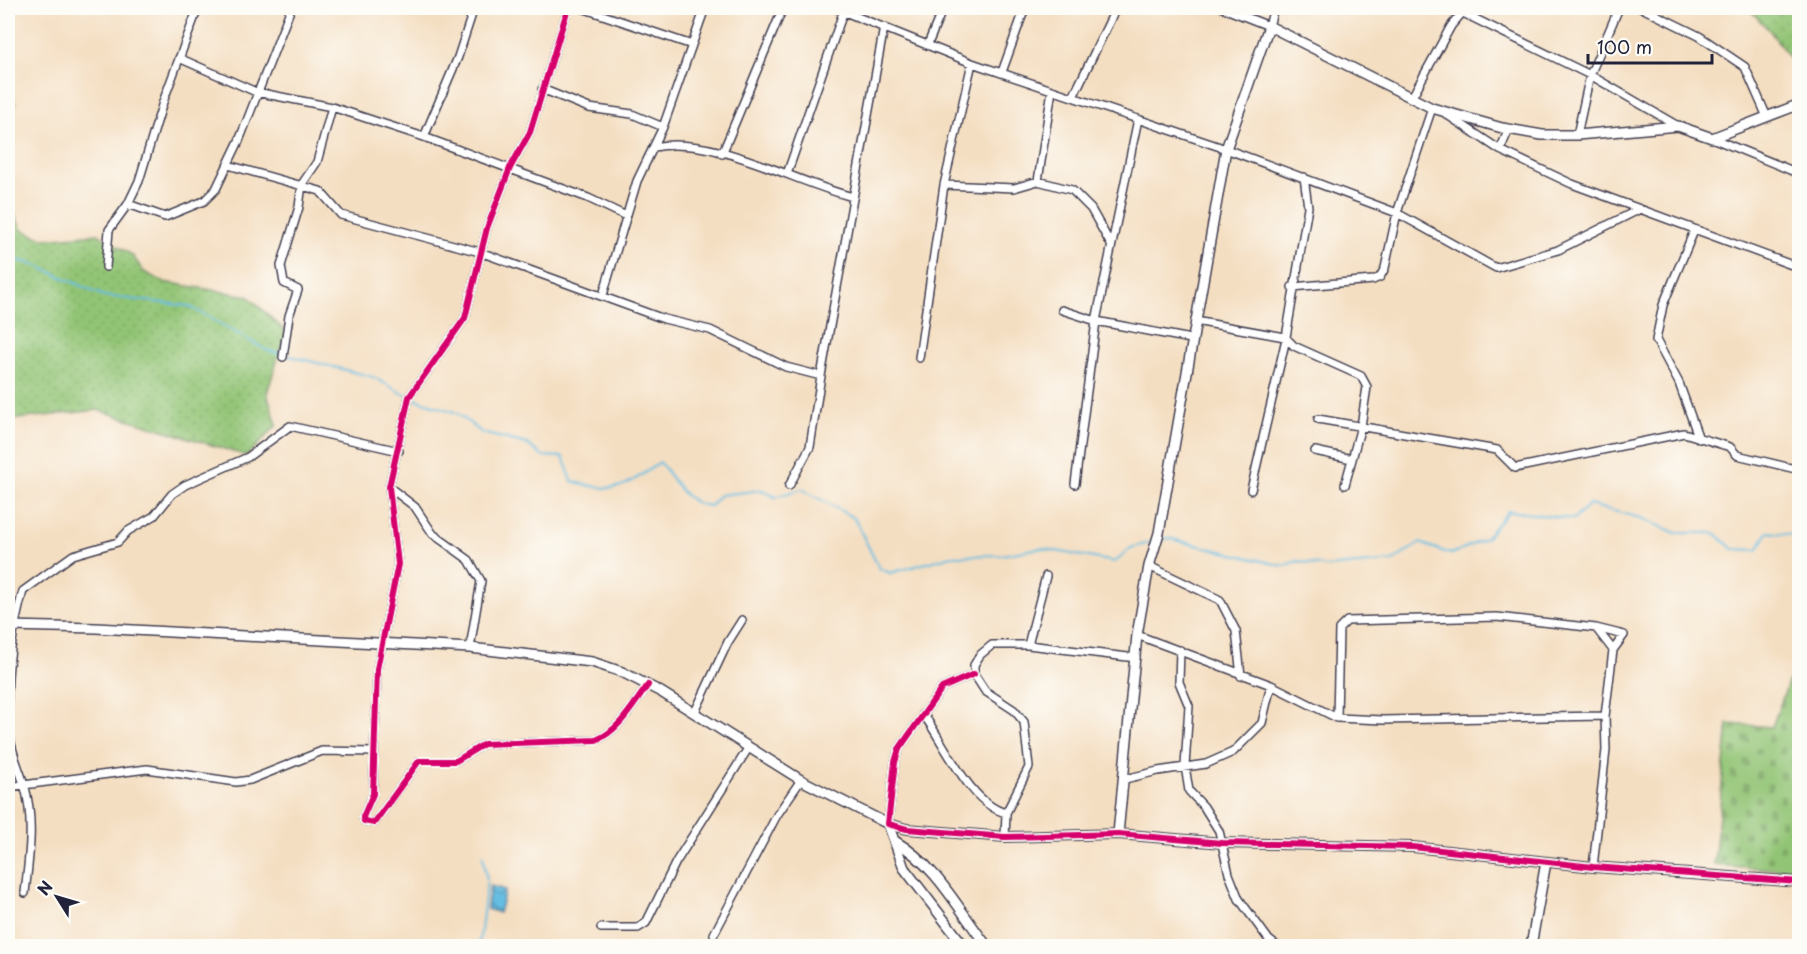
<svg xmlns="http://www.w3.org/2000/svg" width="1807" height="954" viewBox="0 0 1807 954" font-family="'Playpen Sans',sans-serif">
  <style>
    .grass { fill: url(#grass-dots); stroke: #5a7358; stroke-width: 1.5 }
    .cemetery { fill: url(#cemetery-stones); stroke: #5a7358; stroke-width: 1.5 }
    .water { fill: url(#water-waves); stroke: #44708e; stroke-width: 1.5 }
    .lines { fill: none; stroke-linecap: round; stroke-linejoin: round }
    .stream { stroke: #65bde2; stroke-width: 2 }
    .street-casing { stroke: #423e4f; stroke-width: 10 }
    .secondary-casing { stroke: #423e4f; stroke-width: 12 }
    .street { stroke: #fff; stroke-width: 7 }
    .secondary { stroke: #fff; stroke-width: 9 }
    .cycleway-casing { stroke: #fdfcf7; stroke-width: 10 }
    .cycleway { stroke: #d6006c; stroke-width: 6 }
  </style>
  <defs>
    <pattern id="grass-dots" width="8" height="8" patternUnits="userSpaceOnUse" patternTransform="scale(1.5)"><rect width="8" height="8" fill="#92c475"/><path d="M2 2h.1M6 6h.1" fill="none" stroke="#7ea866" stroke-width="1.8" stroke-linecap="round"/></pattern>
    <pattern id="cemetery-stones" width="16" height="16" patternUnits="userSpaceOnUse" patternTransform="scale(1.5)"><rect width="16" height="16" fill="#92c475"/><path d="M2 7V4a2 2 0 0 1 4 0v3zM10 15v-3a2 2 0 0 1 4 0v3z" fill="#7ea866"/></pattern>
    <pattern id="water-waves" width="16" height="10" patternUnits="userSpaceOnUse" patternTransform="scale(1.5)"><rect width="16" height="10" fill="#65bde2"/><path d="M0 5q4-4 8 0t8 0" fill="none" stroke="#5399b8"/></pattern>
  </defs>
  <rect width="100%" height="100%" fill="#fdfcf7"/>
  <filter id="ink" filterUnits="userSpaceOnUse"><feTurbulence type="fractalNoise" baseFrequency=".0167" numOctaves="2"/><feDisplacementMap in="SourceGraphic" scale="12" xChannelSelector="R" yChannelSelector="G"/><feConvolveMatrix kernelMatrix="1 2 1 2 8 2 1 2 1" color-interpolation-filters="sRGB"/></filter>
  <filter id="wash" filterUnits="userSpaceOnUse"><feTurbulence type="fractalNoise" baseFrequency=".008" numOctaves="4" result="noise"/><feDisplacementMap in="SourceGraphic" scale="24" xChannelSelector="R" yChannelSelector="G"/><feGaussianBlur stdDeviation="1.35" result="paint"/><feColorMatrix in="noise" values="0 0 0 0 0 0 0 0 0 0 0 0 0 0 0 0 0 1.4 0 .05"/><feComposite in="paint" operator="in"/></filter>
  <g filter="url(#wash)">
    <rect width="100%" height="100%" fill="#f4dec1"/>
    <path class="grass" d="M1748 8H1799V71L1770 31Z
      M8 88 15 104 8 123Z
      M8 202 22 230 44 239 98 234 132 255 144 272 164 282 248 296 286 332 267 393 277 425 247 456 98 410 8 420Z"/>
    <path class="cemetery" d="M1799 653V871L1714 865 1728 724 1772 727Z"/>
    <path class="water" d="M490 886 505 890 499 913 487 909Z"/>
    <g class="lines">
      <path class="stream" d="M8 258 33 264 104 296 189 306 266 350 373 377 409 397 457 413 482 433 527 444 542 456 563 457 572 481C618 495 623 488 660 462 674 480 685 505 710 506L720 495 762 490 775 497 802 489 854 518 879 568 890 573 952 556 1002 555 1040 548 1115 562 1131 548 1153 542
        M1161 540 1167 538 1283 566 1298 561 1326 567 1393 561 1420 543 1451 554 1485 539 1508 511 1574 519 1589 505 1641 518 1676 533H1715L1733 549 1757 550 1768 532 1800 536
        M479 946 487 881 483 856"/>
    </g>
  </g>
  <g filter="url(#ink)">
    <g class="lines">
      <defs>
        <path id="street" d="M568 8 530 132 510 168 487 228 465 318 409 397 389 487 398 564 377 669 373 794 363 817 364 821 374 823 419 761H456L484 744 596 740C619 731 633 705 648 685
          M582 8 692 45
          M835 8 972 63 1226 149 1397 213 1496 268 1558 250 1640 209
          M1223 8 1269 26 1274 8
          M1453 8 1590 75 1678 126
          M1642 8 1699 36 1745 67 1767 117
          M928 44 943 8
          M179 58 256 92 332 107 424 137 588 198 626 216
          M1002 72 1025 8
          M542 89 589 108 632 114 663 127
          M1073 97 1116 8
          M1412 97 1451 26 1462 13
          M1446 114 1500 150 1572 184 1800 268
          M1577 135 1590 75 1619 8
          M424 137 458 57 474 8
          M1712 138 1800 174
          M654 147C714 135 794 182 853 197
          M1500 150 1509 129
          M722 154 783 8
          M228 165 320 191 341 215 480 252 664 319 710 330 786 367 821 376
          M787 174 844 10
          M1038 181 1052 90
          M944 185 1014 188 1038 181 1072 190 1091 209 1110 243
          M128 204 165 217 204 201 216 189 239 141 291 8
          M1694 231 1663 305 1656 340 1679 383 1699 439
          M106 267 109 230 128 204 139 181 163 102 198 8
          M1292 287 1373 280 1380 277 1385 268 1397 213 1432 108
          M603 295 637 181 663 127 705 8
          M1062 310 1096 321 1191 339
          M1195 321 1285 337 1294 346 1361 376 1367 387 1361 426 1345 485
          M283 357 289 316 298 290 284 283 281 266 299 207 302 184 317 162 332 107
          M919 358 944 185 972 63
          M1318 419 1497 450 1515 468 1684 433 1730 447 1737 455 1800 470
          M1315 451 1352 459
          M1075 484 1096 321 1138 119
          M789 486 810 447 821 376 884 27
          M389 487 415 507 433 534 469 560 481 581 470 648
          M1251 490 1285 343 1308 207 1304 177
          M1149 566 1220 600 1236 631 1241 676
          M1596 628 1624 635 1613 650
          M1137 635 1271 685 1337 718 1383 720 1605 716 1606 750 1593 867
          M1028 645 1046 576
          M1180 650 1179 682 1189 706 1185 766 1189 791 1204 807 1219 831 1229 874 1239 899 1269 940 1277 946
          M695 712 728 642 742 620
          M923 714C945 743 969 804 1006 813
          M1337 718 1339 629 1347 621 1497 617 1596 628 1613 650 1605 716
          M1125 779 1158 771 1206 764 1233 752 1262 723 1271 685
          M8 787 147 769 236 782 250 780 322 751 373 752
          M888 824 895 762 899 749 942 688 974 674
          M1005 837 1006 813 1029 767 1024 722 1014 710 985 691 974 674V665L980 655 992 645H1028L1136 658
          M25 893C29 857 35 820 24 784 18 766 11 751 9 732 4 685 11 635 23 591L73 555 118 542 128 531 154 516 172 494 185 485 248 457 290 426 399 451
          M601 928H638L646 923 676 862 749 747
          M714 934 777 815 801 780"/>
        <path id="secondary" d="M8 626 96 628 470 648 592 662 622 672 661 692 801 780 888 824 907 829 1005 837 1118 834 1222 843 1413 847 1593 867 1800 882
          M888 824 904 868 964 946
          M1118 834 1137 635 1149 566 1159 533 1226 149 1269 26 1432 108 1502 128 1542 135H1577L1678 126 1712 138 1800 104
          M895 841C937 866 958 909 987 946
          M1531 946 1546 862"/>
      </defs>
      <use href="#street" class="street-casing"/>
      <use href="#secondary" class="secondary-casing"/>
      <use href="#street" class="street"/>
      <use href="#secondary" class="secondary"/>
      <defs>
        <path id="cycleway" d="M568 8 530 132 510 168 487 228 465 318 409 397 389 487 398 564 377 669 373 794 363 817 364 821 374 823 419 761H456L484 744 596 740C619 731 633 705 648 685
          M974 674 942 688 899 749 895 762 888 824 907 829 1005 837 1118 834 1222 843 1413 847 1593 867 1800 882"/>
      </defs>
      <use href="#cycleway" class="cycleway-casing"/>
      <use href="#cycleway" class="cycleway"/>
    </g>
  </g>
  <rect width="1807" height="954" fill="none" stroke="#fdfcf7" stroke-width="30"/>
  <g transform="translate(57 897) rotate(307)" stroke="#fdfcf7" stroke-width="4.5" paint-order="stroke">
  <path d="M0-4.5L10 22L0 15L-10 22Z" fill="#22223b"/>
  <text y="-9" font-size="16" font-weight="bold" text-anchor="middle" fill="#22223b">N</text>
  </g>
  <path d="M1588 54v9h124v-9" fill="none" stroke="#22223b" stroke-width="3"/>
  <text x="1597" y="54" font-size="18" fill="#22223b" stroke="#fdfcf7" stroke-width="4.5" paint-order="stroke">100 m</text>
</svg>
